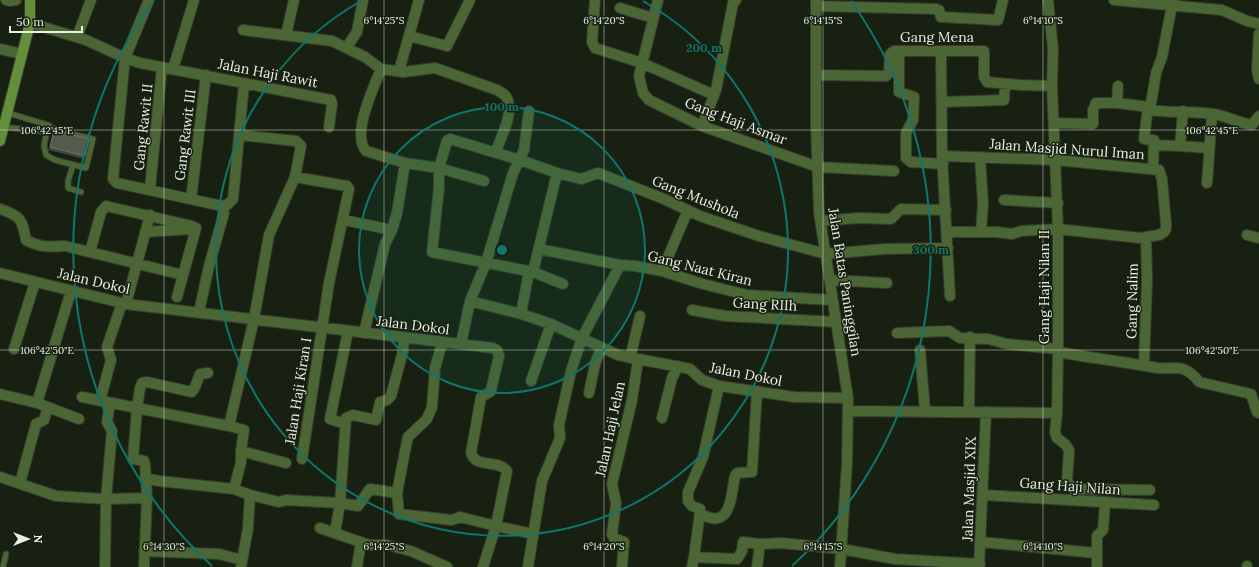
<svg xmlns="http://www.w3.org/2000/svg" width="1259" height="567" viewBox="0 0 1259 567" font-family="Lora,serif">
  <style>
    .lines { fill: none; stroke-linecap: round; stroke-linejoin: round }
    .service-casing { stroke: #353e2f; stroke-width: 7 }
    .minor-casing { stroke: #353e2f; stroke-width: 12 }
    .secondary-casing { stroke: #353e2f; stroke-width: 12 }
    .service { stroke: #4b6534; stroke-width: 5 }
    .minor { stroke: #4b6534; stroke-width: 10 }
    .secondary { stroke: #638e3c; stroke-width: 10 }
    .wall { fill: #414a3a }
    .building { fill: #535c4c; stroke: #6b7364 }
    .ticks { fill: none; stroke: #eaf0e5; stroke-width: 1; stroke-opacity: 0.45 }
    .ring { fill: none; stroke: #0f766e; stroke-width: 2 }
    .labels { text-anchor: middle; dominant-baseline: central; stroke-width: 3; stroke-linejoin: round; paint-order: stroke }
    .street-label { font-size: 14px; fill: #eaf0e5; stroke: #182111 }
    .ticks-label { font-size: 10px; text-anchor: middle; fill: #eaf0e5; stroke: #182111; stroke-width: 3; stroke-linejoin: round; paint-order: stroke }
    .centre { fill: #0f766e; stroke: #182111; stroke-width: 2 }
    .ring-label { font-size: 12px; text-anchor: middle; font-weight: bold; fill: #0f766e; stroke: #182111; stroke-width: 3; stroke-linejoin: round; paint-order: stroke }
  </style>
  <rect width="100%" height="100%" fill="#182111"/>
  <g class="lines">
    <defs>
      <path id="service" d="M8 113 48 125 55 130 93 139 86 168 55 160 46 155 44 146 48 125
        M3 127 48 132
        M73 165 68 181V188L81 192
        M3 567 6 554"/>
      <path id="minor" d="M6 0 10 1 16 0
        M149 0 125 58 113 179 117 183 222 206 227 205 233 199 244 84
        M595 0 592 42 595 48 642 63 714 95
        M658 0 639 76 643 93 649 100 702 126 818 167 894 171
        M816 0V124L819 212 848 398 847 464 840 567
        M1048 0 1053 49 1052 86 1058 229V352L1057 413 1055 432 1057 438 1065 444 1069 450 1067 481 1073 489 1150 490
        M1114 0 1222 10 1247 21 1259 24
        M1173 0 1162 57 1156 73 1150 110C1171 113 1192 111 1213 114 1227 116 1239 123 1252 125L1259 116
        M816 6 936 9 939 10 941 17 998 20 1003 0
        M620 8 653 18
        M30 23 86 40 125 58 140 63 331 100 332 104 329 127
        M243 30 332 41 365 57 381 69 403 72 435 68 497 90C502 93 507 95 508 101 513 116 500 138 496 152
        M1259 34 1257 70 1259 79
        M286 35 294 0
        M409 36 447 46 470 0
        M77 37 91 0
        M346 48 357 32 363 0
        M0 49 22 54
        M899 51V92L914 97 913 120 906 133V158L911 162 943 164
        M941 51 942 156 950 296
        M173 69 194 0
        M381 69C374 87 351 134 366 151L405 163 439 168 484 181
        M399 71 419 0
        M816 75 886 76 889 73 890 54 894 51H984V77L987 82 1020 85 1052 86
        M942 102 1004 100 1005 84
        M1117 103 1118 86
        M1148 107 1144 139 1154 140 1153 169
        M1183 111 1180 146 1209 148
        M1054 123 1093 124V110L1096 103H1117L1149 107
        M702 126 716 90 733 3 736 0
        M1154 145 1180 146
        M942 156 1056 160 1159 170 1162 179 1166 223V229L1164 232 1159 235 1140 238 1058 229 1021 231 1012 234 997 232H947
        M980 157 983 204 981 232
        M557 173 581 179 598 173 664 199 700 216 759 236 826 254 884 249 948 248
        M295 177 347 186 349 189 329 283 302 459
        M1207 183 1212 114
        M150 189 162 67
        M191 199 206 75
        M1004 200 1058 203
        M0 209C21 216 22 219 26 240 40 248 50 247 65 246L183 275
        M344 220 392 230
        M821 221 858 218 891 219 901 209 946 210
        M145 232 192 229
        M1247 235 1259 238
        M539 249 620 265 635 266 662 271 703 284 747 295 832 300
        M90 252 101 212 106 206 192 226 196 228
        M662 271 688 210
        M533 272 557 173 520 160 450 139 447 141 439 168V188L432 252 533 272 563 284
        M0 273 126 304 493 348 497 350 499 356 491 390 490 392 481 397 471 453C476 469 499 459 507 471L496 526 460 517 452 520 399 514 397 493 405 451 408 437 427 419 432 407 435 368 442 343
        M830 280 887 283
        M177 297 196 228
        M470 301 486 263 513 173 524 150 529 111
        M126 304 150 215
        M692 310 725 316 836 322
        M199 312 209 266 224 213
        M521 314 529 271
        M364 333 385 244 392 230 397 213 405 163
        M897 333 949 331 960 338 988 339 1007 344 1058 349
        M461 344 470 301 521 314 551 324 618 355 690 369 702 380 719 386 794 397 848 398
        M14 349 35 282
        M920 350 925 411
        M1058 352C1092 358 1125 362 1158 368 1166 369 1175 367 1183 369 1191 372 1195 376 1199 382L1251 394 1257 412 1259 413
        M630 358 640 316
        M1144 364 1147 280 1146 237
        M531 381 551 324
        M589 393 595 364 601 348
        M0 394 37 403 79 419
        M82 397 137 408 140 388 142 383 147 382 192 392 195 387 200 374 208 373
        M100 401 111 360 107 347 122 303
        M37 403 71 291
        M849 411 1057 413
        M969 411 970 337
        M662 418 672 378 678 366
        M345 424 330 419 348 331
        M229 426 254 319 269 235 295 177 301 146 296 141 240 135
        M241 451 286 463
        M0 477 56 496 106 499 147 498
        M145 478 159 481 234 489 250 495 248 528 241 567
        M20 483 36 424 44 420 48 407
        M397 493 370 489 358 506 340 503 346 418 353 415 376 420 380 402 387 400 391 396 403 351 404 338
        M250 495 279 502 286 500 340 503 335 533
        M984 495 1154 505
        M700 514C705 516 713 520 718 518 732 515 732 488 735 476L737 473 752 472 757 391
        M320 528 369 545H387L411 551 447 567
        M981 542 1096 553
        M144 551 219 554 242 560
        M694 557 700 512V509L692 506 688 501V492L703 457 719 386
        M1247 566V567
        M105 567 106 499 112 431 107 422 110 403
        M144 567 147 498 145 465 144 461 133 459 137 408 229 426 244 430 241 451V462L234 489
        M357 567 361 542
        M483 567 496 526 533 534
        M528 567 542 481 560 438 559 425 571 371 582 338 620 265
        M622 567 624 542 614 538 612 534 616 503 612 484 632 400 638 360
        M692 567 694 557 737 559 742 551 743 542 760 544 781 543 842 549 895 559 980 564
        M757 567 760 544
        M979 567 986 412
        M1097 567V536L1103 530 1105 504"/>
      <path id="secondary" d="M0 141 30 23V0"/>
    </defs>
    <use href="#service" class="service-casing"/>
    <use href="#minor" class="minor-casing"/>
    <use href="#secondary" class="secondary-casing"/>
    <use href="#service" class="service"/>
    <use href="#minor" class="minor"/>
    <use href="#secondary" class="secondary"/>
  </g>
  <path class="wall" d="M54 130 85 156 84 159 49 150Z"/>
  <path class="building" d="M54 130 89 139 85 156 50 147Z"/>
  <path class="ticks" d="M164 0V567M384 0V567M604 0V567M823 0V567M1043 0V567M0 130H1259M0 350H1259"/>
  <circle cx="502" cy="250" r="143" fill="#0f766e" fill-opacity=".12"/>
  <g class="ring">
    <circle cx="502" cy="250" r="143"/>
    <path d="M643 1A286 286 0 1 1 361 1"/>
    <path d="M212 566A429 429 0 0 1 153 1M851 1A429 429 0 0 1 792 566"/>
  </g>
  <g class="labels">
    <g class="street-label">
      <text x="937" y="37">Gang Mena</text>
      <text transform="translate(268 73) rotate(11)">Jalan Haji Rawit</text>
      <text transform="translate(736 121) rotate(21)">Gang Haji Asmar</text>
      <text transform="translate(143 127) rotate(-84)">Gang Rawit II</text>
      <text transform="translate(185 135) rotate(-83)">Gang Rawit III</text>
      <text transform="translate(1067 149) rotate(4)">Jalan Masjid Nurul Iman</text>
      <text transform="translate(696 197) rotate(22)">Gang Mushola</text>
      <text transform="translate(700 268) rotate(14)">Gang Naat Kiran</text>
      <text transform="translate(94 281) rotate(13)">Jalan Dokol</text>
      <text transform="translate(845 282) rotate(81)">Jalan Batas Paninggilan</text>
      <text transform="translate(1044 287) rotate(-90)">Gang Haji Nilan II</text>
      <text transform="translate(1132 301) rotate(-89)">Gang Nalim</text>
      <text transform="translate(765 304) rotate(3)">Gang RIIh</text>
      <text transform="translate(413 325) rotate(7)">Jalan Dokol</text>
      <text transform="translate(746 374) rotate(11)">Jalan Dokol</text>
      <text transform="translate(298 391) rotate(-81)">Jalan Haji Kiran I</text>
      <text transform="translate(610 429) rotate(-78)">Jalan Haji Jelan</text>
      <text transform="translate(1070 486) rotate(4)">Gang Haji Nilan</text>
      <text transform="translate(969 489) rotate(-88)">Jalan Masjid XIX</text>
    </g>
  </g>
  <g class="ticks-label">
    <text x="384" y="24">6°14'25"S</text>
    <text x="604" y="24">6°14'20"S</text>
    <text x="823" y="24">6°14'15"S</text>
    <text x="1043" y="24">6°14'10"S</text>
    <text x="1212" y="134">106°42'45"E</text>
    <text x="47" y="134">106°42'45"E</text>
    <text x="1212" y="354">106°42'50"E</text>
    <text x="47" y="354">106°42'50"E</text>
    <text x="164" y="550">6°14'30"S</text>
    <text x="384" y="550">6°14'25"S</text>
    <text x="604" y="550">6°14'20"S</text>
    <text x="823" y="550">6°14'15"S</text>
    <text x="1043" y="550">6°14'10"S</text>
  </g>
  <circle cx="502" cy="250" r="6" class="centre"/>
  <g class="ring-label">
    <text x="704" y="52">200 m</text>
    <text x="502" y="111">100 m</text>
    <text x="931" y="254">300 m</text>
  </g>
  <g transform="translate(28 539) rotate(90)" stroke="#182111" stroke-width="3" paint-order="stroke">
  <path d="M0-3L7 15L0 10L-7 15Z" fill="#eaf0e5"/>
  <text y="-6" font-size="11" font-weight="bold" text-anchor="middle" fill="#eaf0e5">N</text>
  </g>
  <path d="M10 26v6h72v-6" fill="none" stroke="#eaf0e5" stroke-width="2"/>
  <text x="16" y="26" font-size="12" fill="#eaf0e5" stroke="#182111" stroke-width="3" paint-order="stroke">50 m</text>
</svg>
